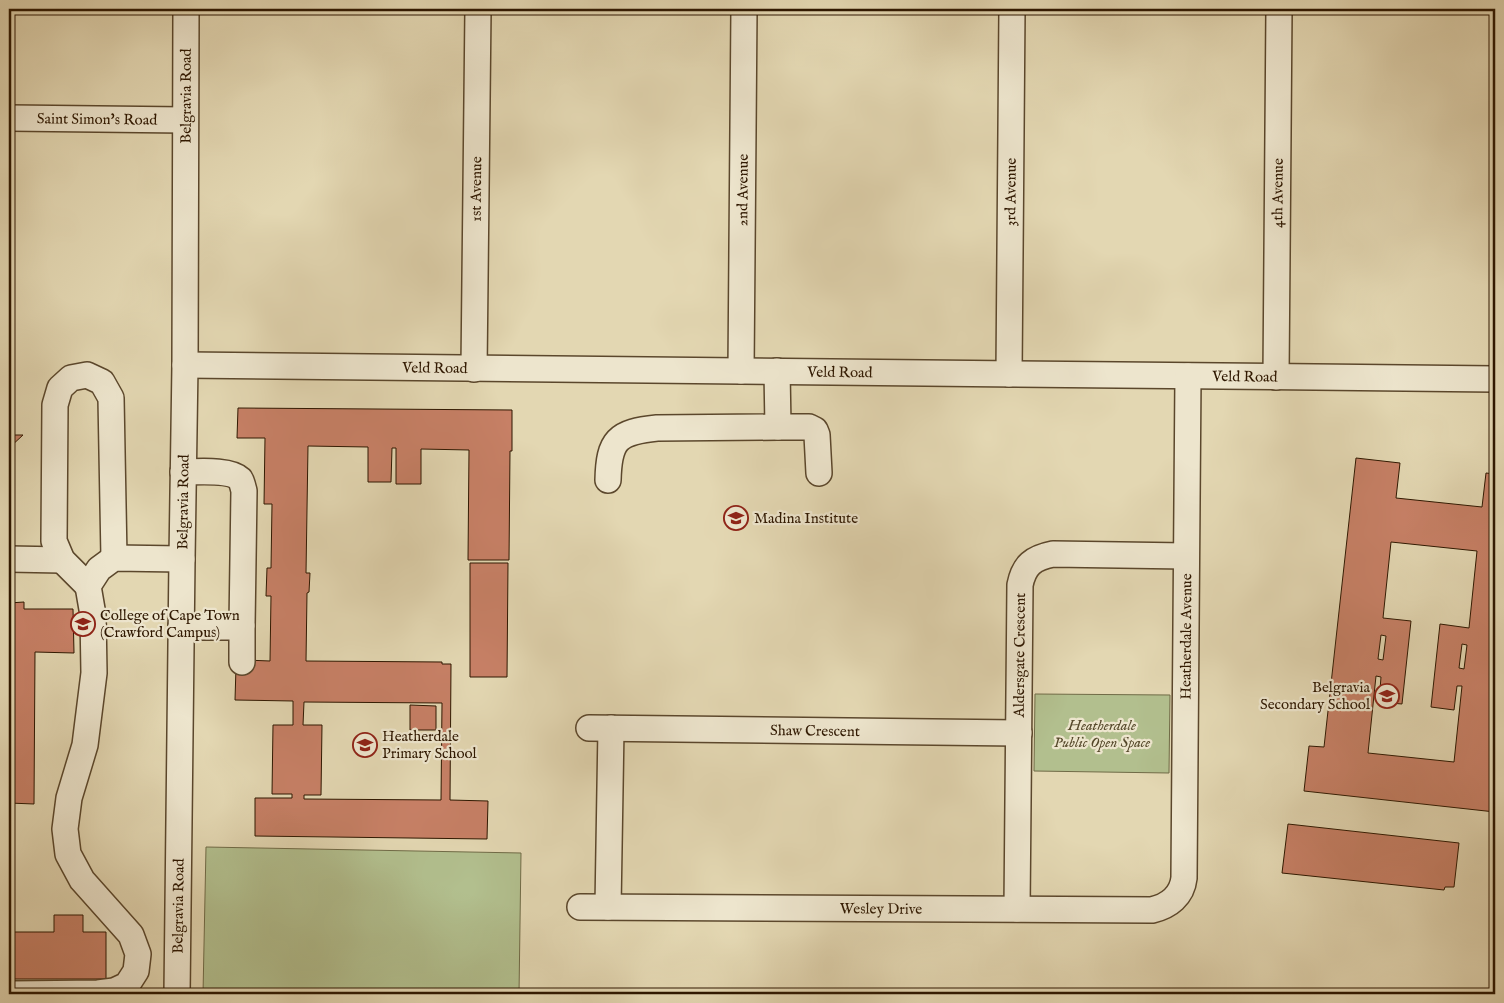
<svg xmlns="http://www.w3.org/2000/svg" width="1504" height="1003" viewBox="0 0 1504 1003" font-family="'IM FELL English',serif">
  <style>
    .green { fill: #b2bf8e; stroke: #706b47 }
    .building { fill: #c78066; stroke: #2e1700; fill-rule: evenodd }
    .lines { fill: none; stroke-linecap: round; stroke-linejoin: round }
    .minor-casing { stroke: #5b472c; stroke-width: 28 }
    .minor { stroke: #ede5cd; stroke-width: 25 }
    .labels { text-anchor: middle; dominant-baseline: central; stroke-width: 4.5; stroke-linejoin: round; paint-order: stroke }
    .street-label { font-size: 15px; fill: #2e1700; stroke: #ede5cd }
    .poi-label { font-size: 15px; fill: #2e1700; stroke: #ede5cd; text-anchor: start }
    .park-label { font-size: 15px; font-style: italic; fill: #56492b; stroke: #ede5cd }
  </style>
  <rect width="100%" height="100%" fill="#e3d7b2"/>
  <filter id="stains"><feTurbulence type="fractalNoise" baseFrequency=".004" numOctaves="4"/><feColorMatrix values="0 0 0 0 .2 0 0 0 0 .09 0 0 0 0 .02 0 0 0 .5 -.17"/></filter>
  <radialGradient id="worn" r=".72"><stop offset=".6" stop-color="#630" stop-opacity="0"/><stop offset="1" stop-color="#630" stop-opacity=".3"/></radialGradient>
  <path class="green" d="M1035 694 1170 695 1169 773 1034 771Z
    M206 847 521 853 519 994H203Z"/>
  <path class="building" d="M238 408 512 410V451H510L509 560H468L469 450 421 449V484H396V448H392L391 482H368V447L308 446 306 573H310L309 592 307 593 306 661 442 662V664H451L450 800 488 801 487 839 255 836V798H292V794H272L273 725H293V701L235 700 236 667 245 660 270 661 271 596H266L267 568H271L272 504H264L265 438H237ZM304 702 442 703 441 800 304 799V795H321L322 725H303Z
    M9 435H23L9 448Z
    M1356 458 1400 463 1396 498 1482 507 1486 473 1495 474V812L1304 791 1309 746 1324 747ZM1391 542 1477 551 1469 628 1440 624 1431 707 1454 710 1457 686H1462L1454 762 1368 753 1376 676 1381 677 1379 702 1402 704 1411 621 1383 618ZM1381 635 1386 636 1383 660 1378 659ZM1462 644 1467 645 1464 669 1459 668Z
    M470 563H508L507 677H470Z
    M24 602V609H73L74 653 35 652 34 804 9 803V603Z
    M410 705 436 706V730H410Z
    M1288 824 1459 843 1454 887H1445L1444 890 1282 873Z
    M54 915H83V932H106V979H9V932H54Z"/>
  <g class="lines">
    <defs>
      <g id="minor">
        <path id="s1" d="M9 118 185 120"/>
        <path id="s2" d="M185 365 1495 379"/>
        <path id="s3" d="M474 369 478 9"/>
        <path id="s4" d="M741 371 744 9"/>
        <path id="s5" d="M1009 374 1012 9"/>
        <path id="s6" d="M1276 377 1279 9"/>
        <path d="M778 427H809L815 430 817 435 819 473"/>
        <path d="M608 480C609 440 617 432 657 428L778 427 777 371"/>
        <path d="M9 559 62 560"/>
        <path d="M88 586 62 560 54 541 55 405 60 388 71 378 87 375 102 382 111 398 114 558"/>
        <path d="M181 627H233L242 626 244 491C243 487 242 482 240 479 230 469 197 472 183 472"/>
        <path d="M242 662V626"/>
        <path id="s7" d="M589 728 1019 733"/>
        <path id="s8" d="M580 907 1152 910C1169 906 1182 896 1184 878L1188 376"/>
        <path d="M608 907 611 728"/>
        <path id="s9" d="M1017 909 1020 585C1024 565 1033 558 1053 554L1186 556"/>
        <path d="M14 994 98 993 114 991 127 985 136 971 138 954 131 935 82 880 68 854 65 829 69 798 85 745 94 673 93 615 88 586 99 569 114 558 182 559"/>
        <path id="s10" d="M177 994 182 559 185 365 186 9"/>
      </g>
    </defs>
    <use href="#minor" class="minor-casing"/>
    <use href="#minor" class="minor"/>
  </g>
  <defs>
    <symbol id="university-ring" viewBox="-11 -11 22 22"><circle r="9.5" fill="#ede5cd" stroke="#8f2418" stroke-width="1.5"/><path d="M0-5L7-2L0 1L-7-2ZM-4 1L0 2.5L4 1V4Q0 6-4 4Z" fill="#8f2418"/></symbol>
    <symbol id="school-ring" viewBox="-11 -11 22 22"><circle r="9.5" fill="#ede5cd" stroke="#8f2418" stroke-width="1.5"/><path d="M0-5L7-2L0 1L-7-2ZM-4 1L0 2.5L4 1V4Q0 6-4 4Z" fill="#8f2418"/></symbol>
  </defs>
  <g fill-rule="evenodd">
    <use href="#university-ring" x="722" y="504" width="28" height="28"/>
    <use href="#university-ring" x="69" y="610" width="28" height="28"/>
    <use href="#school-ring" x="1373" y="682" width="28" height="28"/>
    <use href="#school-ring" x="351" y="731" width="28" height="28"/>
  </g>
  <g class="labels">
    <g class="street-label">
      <text stroke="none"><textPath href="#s10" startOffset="898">Belgravia Road</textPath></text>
      <text stroke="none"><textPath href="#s1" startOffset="88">Saint Simon's Road</textPath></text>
      <text stroke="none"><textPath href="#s3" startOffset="180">1st Avenue</textPath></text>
      <text stroke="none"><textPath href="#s4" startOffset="181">2nd Avenue</textPath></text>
      <text stroke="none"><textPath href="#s5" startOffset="182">3rd Avenue</textPath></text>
      <text stroke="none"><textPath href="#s6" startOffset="184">4th Avenue</textPath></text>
      <text stroke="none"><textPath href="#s2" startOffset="250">Veld Road</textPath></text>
      <text stroke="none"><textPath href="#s2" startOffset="655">Veld Road</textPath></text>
      <text stroke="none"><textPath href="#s2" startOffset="1060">Veld Road</textPath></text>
      <text stroke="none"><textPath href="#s10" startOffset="492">Belgravia Road</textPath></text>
      <text stroke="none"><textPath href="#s8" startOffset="862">Heatherdale Avenue</textPath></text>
      <text stroke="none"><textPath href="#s9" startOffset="254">Aldersgate Crescent</textPath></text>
      <text stroke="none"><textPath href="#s7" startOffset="226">Shaw Crescent</textPath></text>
      <text stroke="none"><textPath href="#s10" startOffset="88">Belgravia Road</textPath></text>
      <text stroke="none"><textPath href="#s8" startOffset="301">Wesley Drive</textPath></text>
    </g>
    <g class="poi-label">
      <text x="754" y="518">Madina Institute</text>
      <text x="100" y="615">College of Cape Town<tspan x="100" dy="17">(Crawford Campus)</tspan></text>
      <text x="1370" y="687" text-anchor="end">Belgravia<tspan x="1370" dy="17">Secondary School</tspan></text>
      <text x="382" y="736">Heatherdale<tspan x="382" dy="17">Primary School</tspan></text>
    </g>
    <g class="park-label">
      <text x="1102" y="725">Heatherdale<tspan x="1102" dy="17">Public Open Space</tspan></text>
    </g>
  </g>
  <rect width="1504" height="1003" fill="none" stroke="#e3d7b2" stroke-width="30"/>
  <rect x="10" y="10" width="1484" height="983" fill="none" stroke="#2e1700" stroke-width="2.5"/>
  <rect x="15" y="15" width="1474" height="973" fill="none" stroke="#2e1700"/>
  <rect width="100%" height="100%" filter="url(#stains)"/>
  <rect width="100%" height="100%" fill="url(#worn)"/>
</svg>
